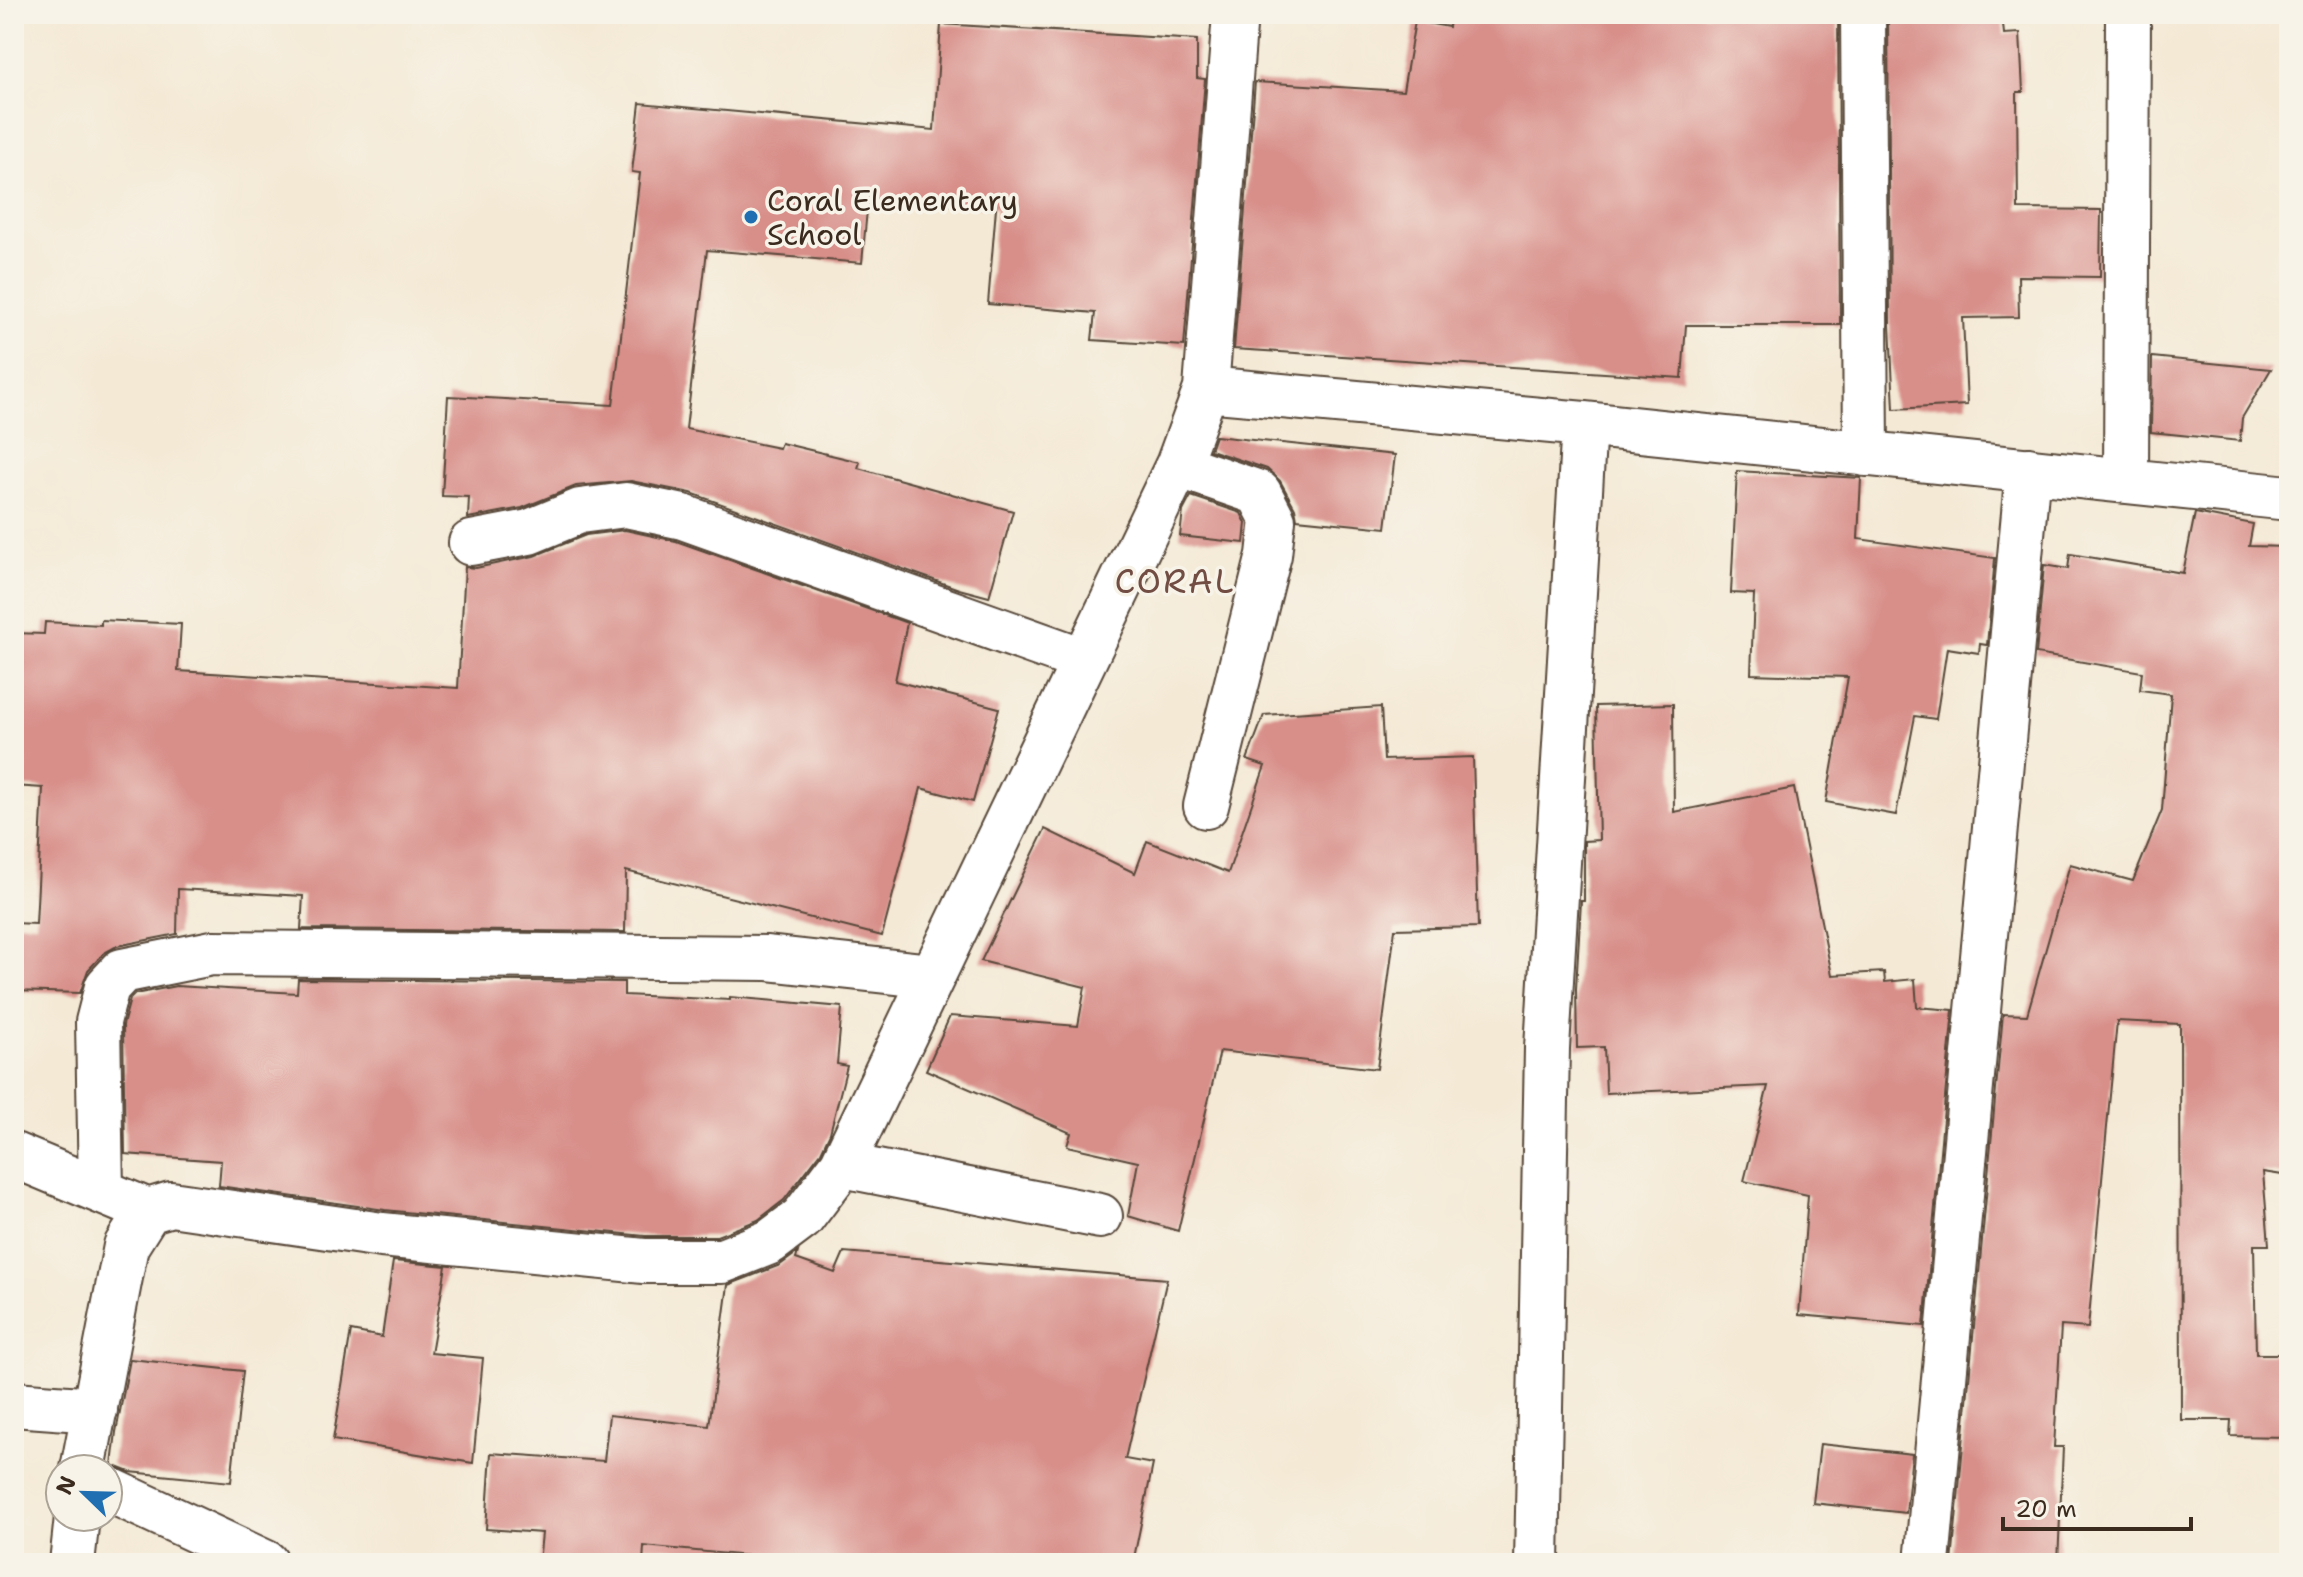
<svg xmlns="http://www.w3.org/2000/svg" width="2303" height="1577" viewBox="0 0 2303 1577" font-family="'Shantell Sans',sans-serif">
  <style>
    .building { fill: #d88e89 }
    .lines { fill: none; stroke-linecap: round; stroke-linejoin: round }
    .minor-casing { stroke: #574739; stroke-width: 48 }
    .minor { stroke: #fff; stroke-width: 44 }
    .poi-dot { fill: #1f6fb2; stroke: #f7f3e8; stroke-width: 3 }
    .labels { text-anchor: middle; dominant-baseline: central; stroke-width: 7; stroke-linejoin: round; paint-order: stroke }
    .poi-label { font-size: 30px; fill: #3b2a1e; stroke: #f7f3e8; text-anchor: start }
    .quarter-label { font-size: 34px; letter-spacing: 2px; fill: #724d43; stroke: #f7f3e8 }
  </style>
  <rect width="100%" height="100%" fill="#f7f3e8"/>
  <filter id="ink" filterUnits="userSpaceOnUse"><feTurbulence type="fractalNoise" baseFrequency=".0125" numOctaves="2"/><feDisplacementMap in="SourceGraphic" scale="16" xChannelSelector="R" yChannelSelector="G"/><feConvolveMatrix kernelMatrix="1 2 1 2 8 2 1 2 1" color-interpolation-filters="sRGB"/></filter>
  <filter id="wash" filterUnits="userSpaceOnUse"><feTurbulence type="fractalNoise" baseFrequency=".006" numOctaves="4" result="noise"/><feDisplacementMap in="SourceGraphic" scale="32" xChannelSelector="R" yChannelSelector="G"/><feGaussianBlur stdDeviation="1.8" result="paint"/><feColorMatrix in="noise" values="0 0 0 0 0 0 0 0 0 0 0 0 0 0 0 0 0 1.4 0 .05"/><feComposite in="paint" operator="in"/></filter>
  <g filter="url(#wash)">
    <rect width="100%" height="100%" fill="#f4e9d5"/>
    <g id="blocks">
      <path class="building" d="M1451 14H1838L1840 325H1686L1682 378 1234 349 1255 82 1403 91 1415 21 1449 27Z
        M1888 14H2002L2004 34 2020 33 2023 92H2017L2018 209 2101 210 2100 277 2018 276 2019 317 1963 318 1967 405 1894 409 1890 325Z
        M941 24 1197 40V78L1205 79 1184 346 1092 340 1095 313 988 304 996 208 868 199 862 263 707 250 686 429 779 448 781 443 860 462 858 468 1013 511 989 597 959 589 691 493 631 481 576 486 522 508 468 518 469 497 442 496 448 396 613 405 640 173 632 172 640 103 934 130Z
        M2152 357 2271 369 2242 418 2240 441 2151 432Z
        M1215 436 1395 455 1386 528 1297 519 1295 508 1280 481 1267 469 1210 450Z
        M1737 471 1861 478 1858 539 1995 558 1987 645 1980 644 1979 653 1947 648 1936 719 1915 716 1896 815 1826 802 1848 677 1751 674 1754 594 1731 593Z
        M1191 496 1241 513 1246 523 1244 543 1180 536 1183 511Z
        M2195 513 2253 524 2249 546 2289 547V1176L2263 1172 2269 1245H2254L2256 1354H2289V1437L2230 1436 2231 1420H2181L2180 1024 2117 1021 2088 1328 2061 1326 2054 1447H2063L2058 1563H1952L2003 1014 2027 1015 2070 864 2133 881 2162 810 2171 694 2140 690 2142 672 2036 654 2044 565 2068 569 2070 554 2183 573Z
        M625 530 676 541 907 623 895 681 999 708 973 802 921 788 882 936 626 871 625 932 301 929 303 896 178 889 177 934 117 946 104 953 88 970 80 993 14 991V923L36 924 43 788 14 786V633L44 634 45 622 101 625V620L181 624 178 671 458 688 465 567 476 568 534 556 586 535Z
        M1673 704 1674 812 1794 788 1832 975 1884 972 1885 982 1915 979 1917 1007 1953 1010 1924 1326 1799 1315 1808 1195 1744 1181 1768 1086 1606 1093 1604 1047 1577 1048 1576 989 1581 901H1584V841L1599 840 1596 706Z
        M1381 707 1384 760 1473 757 1478 927 1395 929 1377 1069 1220 1051 1178 1231 1128 1216 1138 1162 1067 1146 1071 1133 926 1070 950 1016 1078 1026 1085 987 981 961 1045 829 1135 873 1147 841 1228 873 1265 766 1247 760 1264 715Z
        M298 979 624 982V995L730 1000V997L842 1007 837 1064 847 1066 830 1133 821 1152 784 1200 758 1220 717 1236H645L385 1210 219 1186 221 1161 125 1154 123 1025 130 999 135 994 176 986 297 993Z
        M798 1252 796 1259 835 1273 844 1252 1167 1279 1125 1459 1153 1464 1133 1563H823L644 1546 643 1563H539L542 1533 486 1529 491 1453 604 1461 609 1415 709 1426 728 1285 780 1265Z
        M393 1261 446 1266 431 1353 483 1358 473 1463 333 1440 351 1331 382 1337Z
        M130 1359 243 1371 231 1482 130 1472 112 1465 116 1432Z
        M1820 1444 1912 1454 1906 1513 1813 1503Z"/>
    </g>
  </g>
  <g filter="url(#ink)">
    <use href="#blocks" fill-opacity="0" stroke="#574739" stroke-width="2"/>
    <g class="lines">
      <defs>
        <path id="minor" d="M1863 14 1866 454
          M1206 389 1584 424 2289 498
          M1178 465 1259 493 1273 520 1269 555 1206 806
          M2126 481 2128 14
          M471 543 529 532 580 511 626 505 683 517 1083 660
          M14 1155 148 1211 171 1204 382 1235 644 1261H722L770 1242 802 1218 842 1165 1178 465 1206 389 1235 14
          M842 1165 1100 1216
          M101 1191 98 1022 107 987 122 971 212 953 767 958 932 976
          M14 1404 95 1410
          M83 1469 126 1246 148 1211
          M108 1489 266 1563
          M72 1563 77 1517
          M1537 1563 1547 1048 1584 424
          M1927 1563 2028 470"/>
      </defs>
      <use href="#minor" class="minor-casing"/>
      <use href="#minor" class="minor"/>
    </g>
  </g>
  <circle class="poi-dot" cx="751" cy="217" r="8"/>
  <g class="labels">
    <g class="poi-label">
      <text x="767" y="200">Coral Elementary<tspan x="767" dy="34">School</tspan></text>
    </g>
    <g class="quarter-label">
      <text x="1175" y="581">CORAL</text>
    </g>
  </g>
  <rect width="2303" height="1577" fill="none" stroke="#f7f3e8" stroke-width="48"/>
  <g transform="translate(84 1493) rotate(293)"><circle r="38" fill="#f7f3e8" stroke="#aca397" stroke-width="2"/>
  <path d="M0-6L14 30L0 20L-14 30Z" fill="#1f6fb2"/>
  <text y="-12" font-size="22" font-weight="bold" text-anchor="middle" fill="#3b2a1e">N</text>
  </g>
  <path d="M2003 1517v12h188v-12" fill="none" stroke="#3b2a1e" stroke-width="4"/>
  <text x="2015" y="1517" font-size="24" fill="#3b2a1e" stroke="#f7f3e8" stroke-width="6" paint-order="stroke">20 m</text>
</svg>
